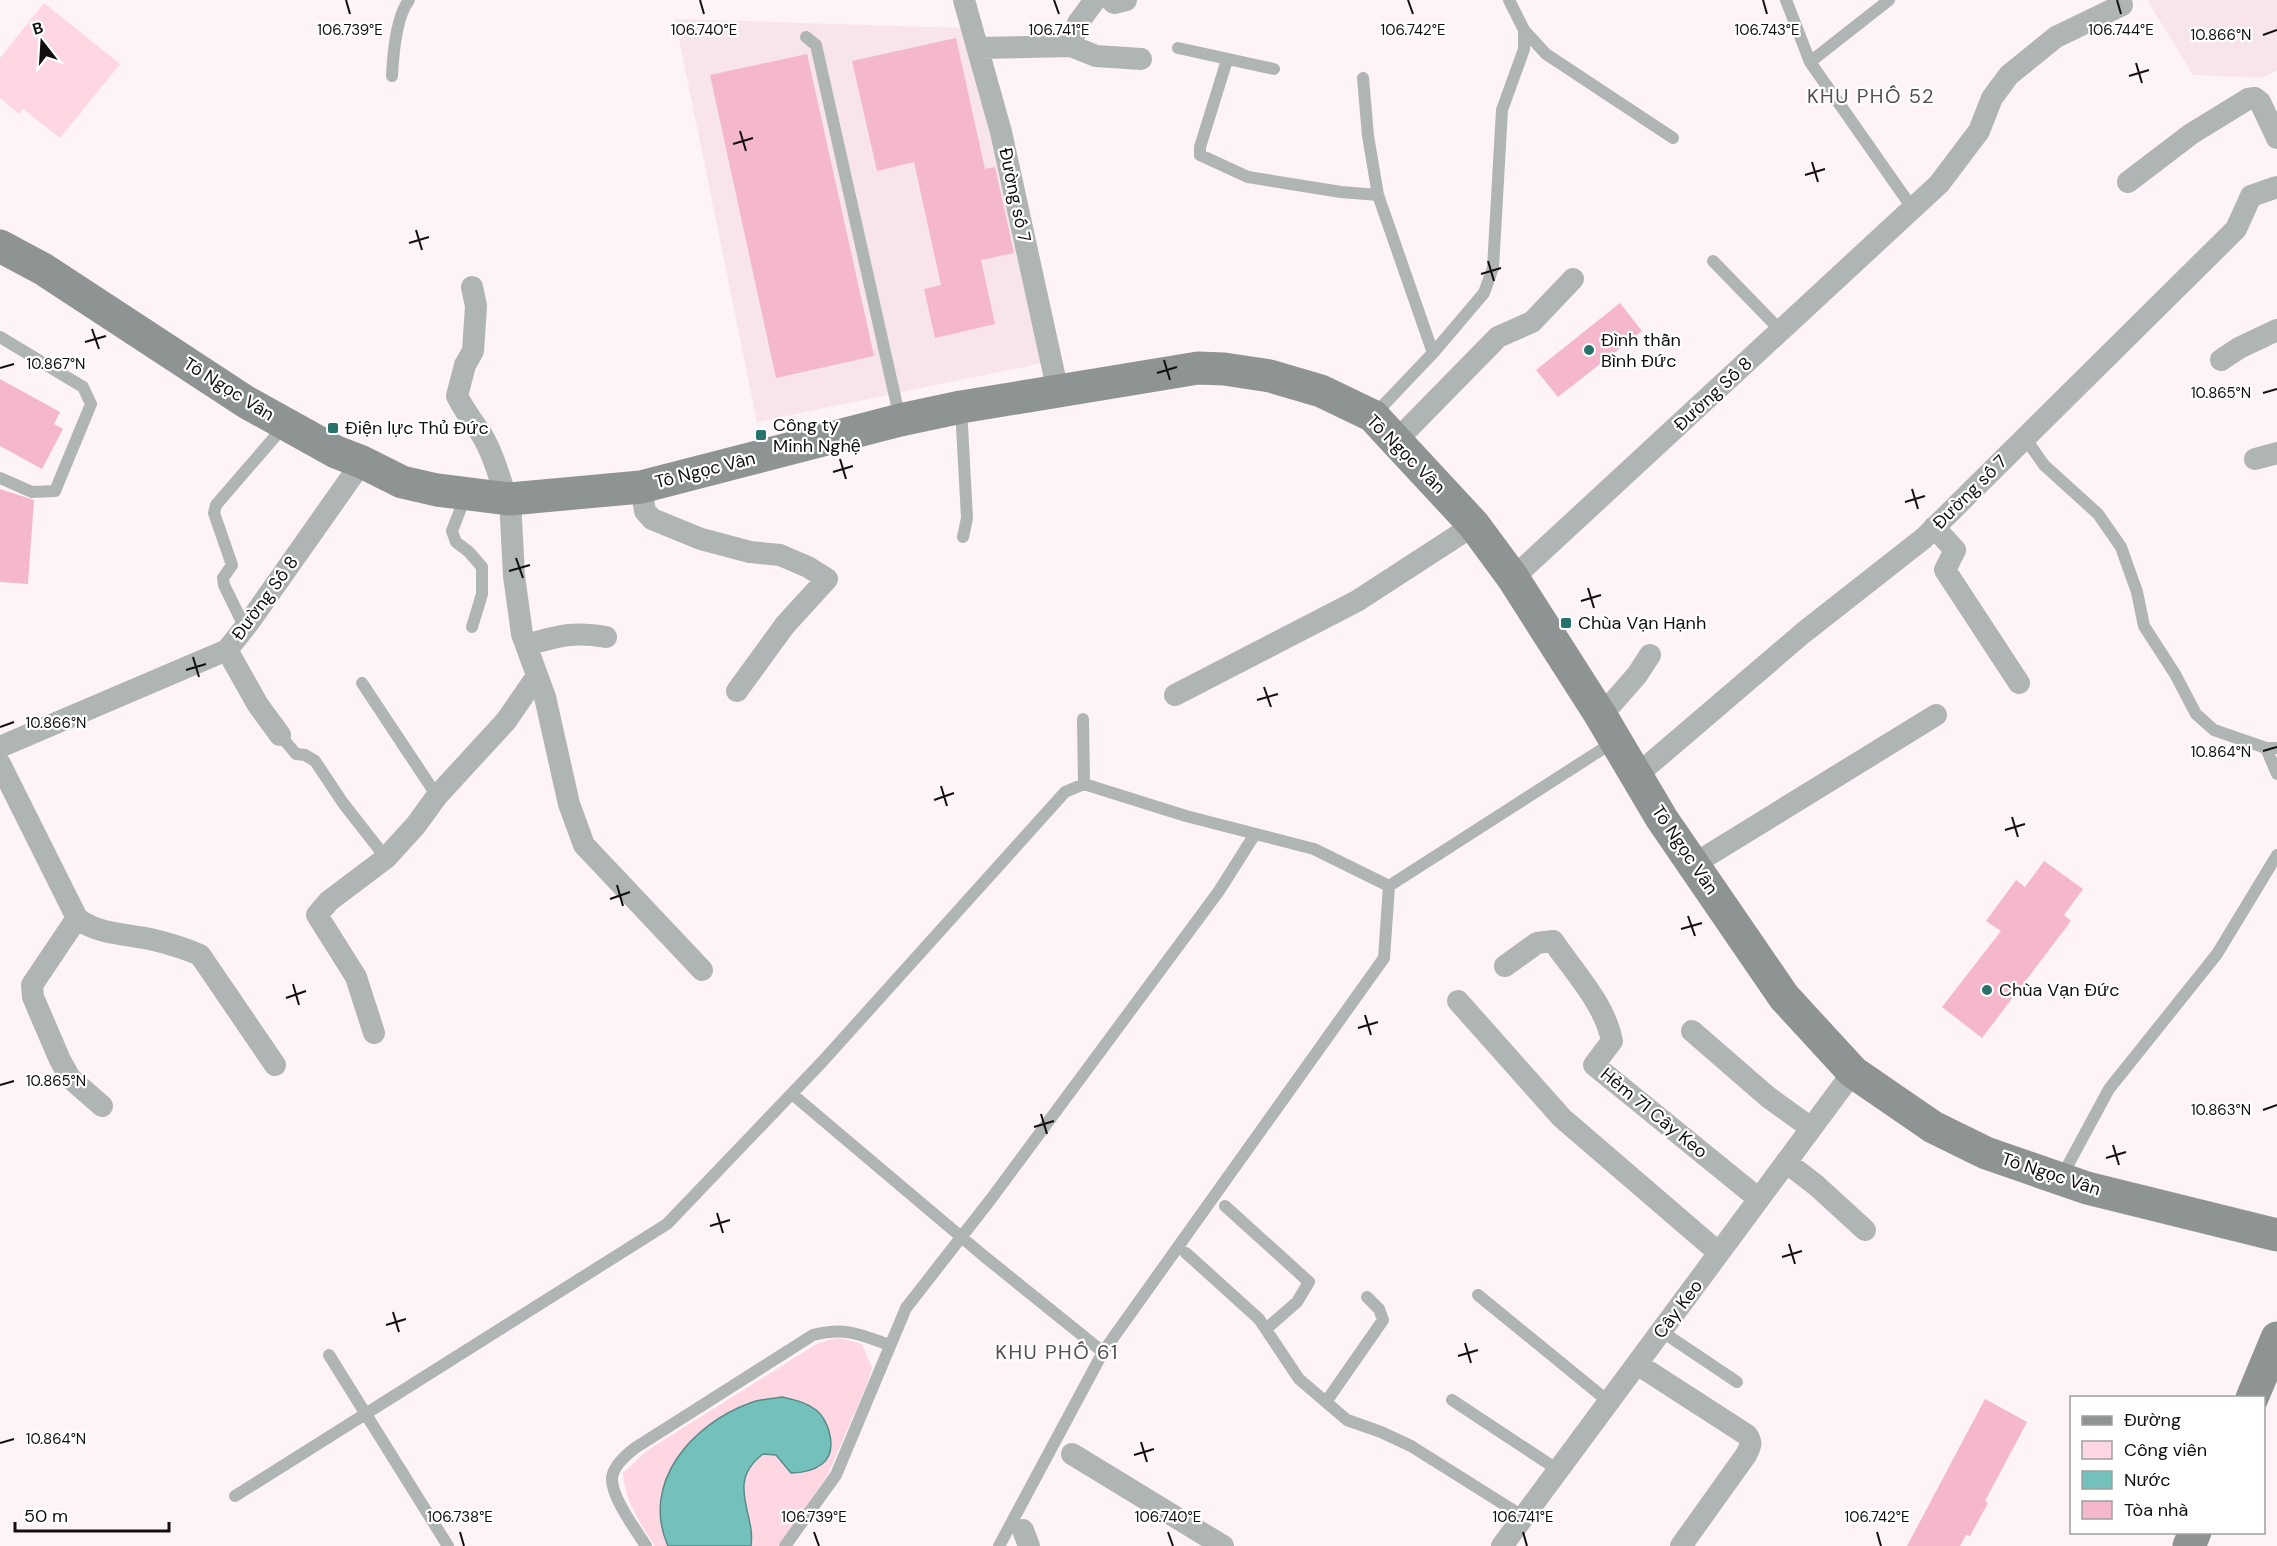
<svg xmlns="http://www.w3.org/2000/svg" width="2277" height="1546" viewBox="0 0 2277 1546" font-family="'DM Sans',sans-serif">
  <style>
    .built { fill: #f8e5eb }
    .green { fill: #fed7e3 }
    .water { fill: #74c0bb; stroke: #578b88; stroke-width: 1.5 }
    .building { fill: #f5b7cc }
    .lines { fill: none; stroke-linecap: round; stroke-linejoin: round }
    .service { stroke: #afb4b4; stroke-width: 12 }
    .minor { stroke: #afb4b4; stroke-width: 22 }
    .secondary { stroke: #8d9493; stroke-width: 33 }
    .ticks { fill: none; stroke: #120f10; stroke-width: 2 }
    .poi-dot { fill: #28726e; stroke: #fff; stroke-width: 2 }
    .labels { text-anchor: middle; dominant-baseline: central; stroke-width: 4.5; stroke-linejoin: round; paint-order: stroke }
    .street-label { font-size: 18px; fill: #120f10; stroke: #fff }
    .poi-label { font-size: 18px; fill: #120f10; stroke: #fff; text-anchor: start }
    .neighbourhood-label { font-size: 20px; letter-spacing: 1.5px; fill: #564d50; stroke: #fff }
    .ticks-label { font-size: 15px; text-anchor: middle; fill: #120f10; stroke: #fff; stroke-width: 4.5; stroke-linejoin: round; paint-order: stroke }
  </style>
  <rect width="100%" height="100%" fill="#fef3f6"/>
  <path class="built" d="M2147 0H2277V70L2262 78 2193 75Z
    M675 19 966 28 1047 362 757 422Z"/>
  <path class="green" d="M44 3 120 64 60 138 23 109 19 114 0 98V58Z
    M840 1338 862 1344 872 1368 865 1389 827 1476 778 1546H655C640 1523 625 1502 623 1473L648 1450 815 1345 828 1340Z"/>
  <path class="water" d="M782 1397C795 1400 806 1402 816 1410 830 1421 838 1452 822 1464 813 1471 802 1473 791 1473L776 1455 763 1454C725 1483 756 1513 751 1546H668C640 1483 692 1424 750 1403 760 1399 772 1399 782 1397Z"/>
  <path class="building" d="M956 38 985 169 995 167 1014 253 981 260 995 324 935 338 924 289 941 285 914 162 877 171 852 61Z
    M807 54 874 356 776 378 710 75Z
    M1620 303 1642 331 1558 397 1536 370Z
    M0 379 60 412 54 424 63 429 42 469 0 446Z
    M0 489 34 500 28 584 0 582Z
    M2044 861 2083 889 2064 915 2071 921 1982 1038 1942 1007 2001 931 1986 921 2016 880 2025 887Z
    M1985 1399 2027 1422 1985 1501 1988 1503 1970 1536 1966 1535 1960 1546H1907Z"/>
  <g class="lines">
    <path class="service" d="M1786 0 1810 62
      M1889 0 1810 62 1913 209
      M1524 30 1546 54 1673 138
      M806 37 816 45 900 419
      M1178 48 1274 69
      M1227 60 1200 147V155L1248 177 1341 192 1378 195 1433 353
      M392 76C393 55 396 17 409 0
      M1363 78 1368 136 1378 195
      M1713 261 1781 331
      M0 337 83 387 91 404 55 491 32 492 0 478
      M961 408 967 518 963 537
      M1374 415 1433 353 1484 293 1493 268 1502 110 1524 49V30L1509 0
      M2025 438 2044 465 2098 514 2121 547 2137 592 2144 626 2175 674 2196 714 2214 730 2266 748H2277
      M466 495 452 531 456 542 469 552 482 567V594L472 627
      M245 628 224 585 223 578 232 565 214 513 216 505 285 425
      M362 683 437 796
      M1083 719 1084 784
      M280 735 296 754 305 755 315 761 343 803 386 858
      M2266 748 2277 774
      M792 1094 985 1257 1103 1352 999 1546
      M2062 1176 2109 1089 2217 954 2277 855
      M1225 1206 1309 1282 1297 1302 1266 1329
      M1186 1253 1259 1319 1299 1379 1347 1420 1381 1432 1411 1446 1524 1517
      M1478 1295 1609 1402
      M1661 1331 1737 1382
      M1103 1352 1384 958 1389 886
      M329 1355 448 1546
      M1452 1400 1558 1470
      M1326 1402 1383 1320 1379 1309 1367 1297
      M235 1496 667 1224 822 1062 1065 792 1084 784 1186 816 1314 849 1389 886 1615 741
      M646 1546C636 1530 611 1497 612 1478 613 1466 626 1455 635 1448L813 1335C846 1327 859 1334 889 1345
      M785 1546 836 1475 906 1308 991 1199 1219 891 1255 834"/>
    <path class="minor" d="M964 0 1001 132 1058 392
      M1111 0 1114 3 1126 0
      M1071 46 1078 23 1095 0
      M978 48 1071 46 1096 56 1141 59
      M2128 182 2191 134 2248 99 2255 98 2260 102 2277 138
      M472 287 476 306 473 351 465 365 457 396C464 410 471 419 480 432 493 452 499 477 507 499
      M2221 360 2239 348 2277 330
      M1396 441 1498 337 1532 322 1573 279
      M2255 459 2277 453
      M641 487 645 511 652 519 701 539 750 552 780 555 808 567 827 579 785 625 737 691
      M510 499 514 576 522 634 545 697 569 804 584 845 702 970
      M1934 527 1955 550 1945 570 2019 683
      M1513 578 1939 184 1979 131 1992 98 2009 75 2056 37 2122 5
      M526 645C559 636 572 631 606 637
      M227 650 258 705 280 735
      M1175 695 1357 601 1474 525
      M1601 716 1637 675 1650 655
      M0 747 227 650 250 621 362 462
      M0 764 77 918C96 934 126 934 150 939 167 943 184 948 200 955L275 1065
      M1637 775 1803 633 1924 538 2236 229 2251 196 2277 187
      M1694 864 1936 715
      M77 918 32 985 33 997 60 1060 70 1078 102 1106
      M1505 966 1537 943 1553 941C1574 972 1605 1004 1612 1041L1594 1065 1759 1199
      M1458 1001 1562 1118 1719 1253
      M1692 1031 1768 1097 1811 1128
      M374 1033 356 977 317 915 329 901 386 858 416 825 437 796 506 721 537 676
      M1786 1162 1817 1186 1865 1230
      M1637 1364 1747 1435C1753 1443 1750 1447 1746 1455L1681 1546
      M1072 1454 1223 1546
      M1023 1530 1029 1546
      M1502 1546 1853 1072"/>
    <path class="secondary" d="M0 246 43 269 246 402 336 452 362 462 402 482 437 490 510 499 641 487 900 420 961 407 1198 368 1224 369 1270 376 1321 391 1373 416 1396 441 1474 525 1513 578 1601 716 1662 819 1784 997 1853 1072 1933 1127 1986 1153 2087 1188 2277 1235
      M2252 1398 2277 1338
      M2189 1546 2195 1532"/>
  </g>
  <path class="ticks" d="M346 0 350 14M700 0 704 14M1054 0 1059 14M1408 0 1413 14M1763 0 1767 14M2117 0 2121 14M2263 35 2277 30M2136 63 2142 83M2129 76 2149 70M740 131 746 151M733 144 753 138M1812 162 1818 182M1805 175 1825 169M416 230 422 250M409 243 429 237M1488 261 1494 281M1481 274 1501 268M92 329 99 349M85 342 106 336M1164 360 1170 380M0 368 14 364M1157 373 1177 367M2263 393 2277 389M840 459 846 479M833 472 853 466M1912 489 1918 509M1905 502 1925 496M516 558 523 578M509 571 530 565M1588 588 1594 608M1581 601 1601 595M193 657 199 677M186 670 206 664M1264 687 1271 707M1257 700 1278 694M0 727 14 722M2263 751 2277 747M941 786 947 806M934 800 954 793M2012 817 2018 837M2005 830 2025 824M617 885 623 906M610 899 630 892M1688 916 1695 936M1681 929 1702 923M293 984 299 1005M286 998 306 991M1365 1015 1371 1035M1358 1028 1378 1022M0 1085 14 1081M2263 1110 2277 1105M1041 1114 1047 1134M1034 1127 1054 1121M2113 1145 2119 1165M2106 1158 2126 1152M717 1213 723 1233M710 1226 730 1220M1789 1244 1795 1264M1782 1257 1802 1251M393 1312 399 1332M386 1325 406 1319M1465 1343 1471 1363M1458 1356 1478 1350M1141 1442 1147 1462M0 1443 14 1439M1134 1455 1154 1449M460 1532 464 1546M814 1532 819 1546M1168 1532 1173 1546M1523 1532 1527 1546M1877 1532 1881 1546"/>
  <g class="poi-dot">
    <circle cx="1589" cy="350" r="6"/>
    <rect x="327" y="422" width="12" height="12" rx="3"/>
    <rect x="755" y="429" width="12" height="12" rx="3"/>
    <rect x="1560" y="617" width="12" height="12" rx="3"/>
    <circle cx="1987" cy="990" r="6"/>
  </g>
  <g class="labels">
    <g class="street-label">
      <text transform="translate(1015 195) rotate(78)">Đường số 7</text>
      <text transform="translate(229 389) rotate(32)">Tô Ngọc Vân</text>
      <text transform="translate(1713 394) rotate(-43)">Đường Số 8</text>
      <text transform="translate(1406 454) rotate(45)">Tô Ngọc Vân</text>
      <text transform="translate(705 470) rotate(-14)">Tô Ngọc Vân</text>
      <text transform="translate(1970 492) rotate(-45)">Đường số 7</text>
      <text transform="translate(265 598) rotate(-54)">Đường Số 8</text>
      <text transform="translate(1685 850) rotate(56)">Tô Ngọc Vân</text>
      <text transform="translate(1654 1113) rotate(39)">Hẻm 71 Cây Keo</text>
      <text transform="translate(2051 1174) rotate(18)">Tô Ngọc Vân</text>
      <text transform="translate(1678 1309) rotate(-53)">Cây Keo</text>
    </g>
    <g class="poi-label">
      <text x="1601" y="340">Đình thần<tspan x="1601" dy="21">Bình Đức</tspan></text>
      <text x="773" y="425">Công ty<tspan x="773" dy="21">Minh Nghệ</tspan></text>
      <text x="345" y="428">Điện lực Thủ Đức</text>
      <text x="1578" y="623">Chùa Vạn Hạnh</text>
      <text x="1999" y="990">Chùa Vạn Đức</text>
    </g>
    <g class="neighbourhood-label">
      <text x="1871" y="96">KHU PHỐ 52</text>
      <text x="1057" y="1352">KHU PHỐ 61</text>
    </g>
  </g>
  <g class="ticks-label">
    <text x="350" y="35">106.739°E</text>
    <text x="704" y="35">106.740°E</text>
    <text x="1059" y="35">106.741°E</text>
    <text x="1413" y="35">106.742°E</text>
    <text x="1767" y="35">106.743°E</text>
    <text x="2121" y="35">106.744°E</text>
    <text x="2221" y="40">10.866°N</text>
    <text x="56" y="369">10.867°N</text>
    <text x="2221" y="398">10.865°N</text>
    <text x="56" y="728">10.866°N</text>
    <text x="2221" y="757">10.864°N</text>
    <text x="56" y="1086">10.865°N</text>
    <text x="2221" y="1115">10.863°N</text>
    <text x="56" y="1444">10.864°N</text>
    <text x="460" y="1522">106.738°E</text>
    <text x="814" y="1522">106.739°E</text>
    <text x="1168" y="1522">106.740°E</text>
    <text x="1523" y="1522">106.741°E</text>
    <text x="1877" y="1522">106.742°E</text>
  </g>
  <rect x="2070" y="1396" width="195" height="138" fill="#ffffff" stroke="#a09f9f" stroke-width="1.5"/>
  <rect x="2082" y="1416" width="30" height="9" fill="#8d9493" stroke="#a09f9f" stroke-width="1.5"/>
  <text x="2124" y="1426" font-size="18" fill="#120f10">Đường</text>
  <rect x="2082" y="1441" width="30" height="18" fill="#fed7e3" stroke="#a09f9f" stroke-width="1.5"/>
  <text x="2124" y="1456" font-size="18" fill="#120f10">Công viên</text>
  <rect x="2082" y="1471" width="30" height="18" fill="#74c0bb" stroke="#a09f9f" stroke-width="1.5"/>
  <text x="2124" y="1486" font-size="18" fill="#120f10">Nước</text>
  <rect x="2082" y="1501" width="30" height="18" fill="#f5b7cc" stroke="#a09f9f" stroke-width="1.5"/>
  <text x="2124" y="1516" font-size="18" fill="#120f10">Tòa nhà</text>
  <g transform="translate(42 42) rotate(343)" stroke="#ffffff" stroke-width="4.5" paint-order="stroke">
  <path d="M0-4.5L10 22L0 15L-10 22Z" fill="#120f10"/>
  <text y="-9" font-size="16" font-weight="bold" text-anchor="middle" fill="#120f10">B</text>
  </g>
  <path d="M15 1522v9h154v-9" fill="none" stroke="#120f10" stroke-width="3"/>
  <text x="24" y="1522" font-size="18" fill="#120f10" stroke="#ffffff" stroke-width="4.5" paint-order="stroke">50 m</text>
</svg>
